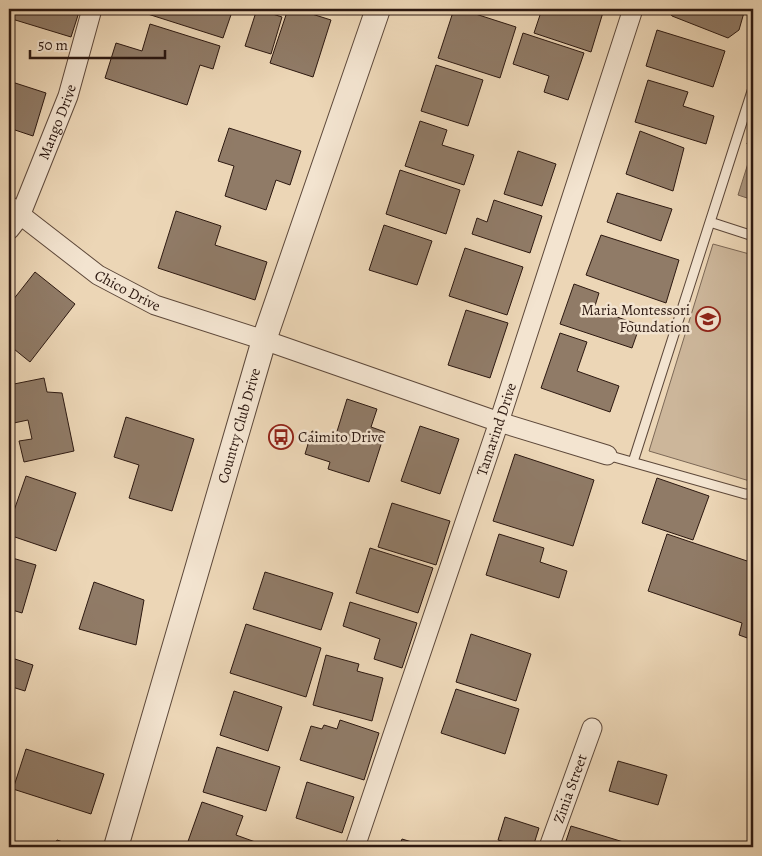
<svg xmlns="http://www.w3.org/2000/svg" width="762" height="856" viewBox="0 0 762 856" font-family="Alegreya,serif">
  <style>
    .green { fill: #ccb69a; stroke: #7c6856 }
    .water { fill: #ab967e; stroke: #796452 }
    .building { fill: #907b67; stroke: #2d1911 }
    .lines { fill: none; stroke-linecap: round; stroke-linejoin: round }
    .service-casing { stroke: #5d483a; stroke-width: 11 }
    .minor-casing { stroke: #5d483a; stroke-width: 21 }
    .tertiary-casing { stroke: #5d483a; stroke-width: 26 }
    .service { stroke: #f3e4d0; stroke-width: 9 }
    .minor { stroke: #f3e4d0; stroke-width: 19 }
    .tertiary { stroke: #f3e4d0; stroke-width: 24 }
    .labels { text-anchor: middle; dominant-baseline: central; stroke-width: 5; stroke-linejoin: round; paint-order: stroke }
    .street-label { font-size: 15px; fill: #2d1911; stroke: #f3e4d0 }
    .poi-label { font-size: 15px; fill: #2d1911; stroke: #f3e4d0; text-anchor: end }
  </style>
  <rect width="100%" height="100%" fill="#ecd6b6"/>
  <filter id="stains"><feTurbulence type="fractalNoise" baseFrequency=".004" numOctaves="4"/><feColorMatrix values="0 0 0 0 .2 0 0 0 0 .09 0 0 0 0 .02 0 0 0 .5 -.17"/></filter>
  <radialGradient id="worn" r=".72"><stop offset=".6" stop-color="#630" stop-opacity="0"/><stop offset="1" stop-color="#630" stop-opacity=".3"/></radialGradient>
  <path class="green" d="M713 244 753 255V482L649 451Z"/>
  <path class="water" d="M750 157 753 158V200L738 195Z"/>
  <path class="building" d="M15 9H80L71 37 12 19Z
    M132 9H233L223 38Z
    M257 9 282 17 271 54 245 46Z
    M288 9H296L331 20 313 77 270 63Z
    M454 9H460L516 27 500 78 438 58Z
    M542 9H604L591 52 534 33Z
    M667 9H707L713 11 719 9H745L739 30 728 38 672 16Z
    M150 24 220 46 213 69 200 65 187 105 105 78 116 43 142 51Z
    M657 30 725 51 713 87 646 66Z
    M523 33 584 53 568 100 544 92 549 76 513 64Z
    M436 65 483 80 468 126 421 111Z
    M648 80 688 92 683 106 714 116 706 144 635 122Z
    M9 81 46 93 33 136 9 128Z
    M420 121 447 130 442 145 474 155 464 185 405 166Z
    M753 125V146L747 144Z
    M229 128 301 151 290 185 276 180 266 210 225 196 234 166 218 161Z
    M640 131 684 148 673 191 626 174Z
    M518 151 556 164 542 206 504 194Z
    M400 170 460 190 446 234 386 214Z
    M617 193 672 209 661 241 607 222Z
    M494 200 542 216 530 253 472 234 477 218 487 222Z
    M176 211 221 226 215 245 267 262 255 300 158 268Z
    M384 225 432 241 417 285 369 270Z
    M601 235 679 260 666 303 586 275Z
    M465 248 523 267 507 315 449 296Z
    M35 272 75 304 30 362 9 345V305Z
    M574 284 599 293 594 309 640 325 632 348 560 324Z
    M466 310 508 323 490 378 448 365Z
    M560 333 587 342 577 371 619 386 610 412 541 388Z
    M44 378 47 392 62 393 74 451 24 462 19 441 32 439 28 420 9 424V385Z
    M347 399 377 409 371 427 385 432 369 482 328 469 330 462 305 454 312 431 335 438Z
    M126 417 194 439 172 511 129 498 139 465 114 457Z
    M420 426 459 439 440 494 401 481Z
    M515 454 594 480 573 546 493 521Z
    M26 476 76 493 56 551 9 535V525Z
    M657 478 709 496 693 540 642 523Z
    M392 503 450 521 436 565 378 547Z
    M499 534 544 548 540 562 567 571 559 598 486 575Z
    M667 534 753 563V640L739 635 742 623 648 591Z
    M370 548 433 568 418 613 356 593Z
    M9 557 36 565 22 613 9 609Z
    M265 572 333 593 321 630 253 609Z
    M94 582 144 600 136 645 79 629Z
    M350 602 417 623 402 668 374 659 380 639 343 626Z
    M246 624 321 648 306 697 230 673Z
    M471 634 531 654 516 701 456 682Z
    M326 655 359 664 357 671 383 678 372 721 313 705Z
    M9 657 33 665 25 691 9 686Z
    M456 689 519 709 505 754 441 733Z
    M234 691 282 707 268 751 220 735Z
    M340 720 379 733 364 780 300 760 311 726 322 729 324 725 337 729Z
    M217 747 280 767 266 811 203 792Z
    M26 749 104 774 91 814 13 789Z
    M618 761 667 775 658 805 609 791Z
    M307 782 354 797 342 833 296 818Z
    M202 802 243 816 236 835 258 843 257 847H186Z
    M505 817 539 828 533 847H522L498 840Z
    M571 826 630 844 628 847H564Z
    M402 839 428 847H399Z
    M57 840 78 847H54Z"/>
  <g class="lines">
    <defs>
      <path id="service" d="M710 222 753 236
        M607 455 745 494H753
        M633 462 753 88"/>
      <g id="minor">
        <path id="s1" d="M9 206 98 275 155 305 264 340 499 422 607 455"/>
        <path id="s2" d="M9 230 20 216 68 96 92 9"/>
        <path id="s3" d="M355 847 499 422 633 9"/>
        <path id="s4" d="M549 847 592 728"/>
      </g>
      <g id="tertiary">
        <path id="s5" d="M116 847 264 340 378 9"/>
      </g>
    </defs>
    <use href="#service" class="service-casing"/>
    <use href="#minor" class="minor-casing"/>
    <use href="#tertiary" class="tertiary-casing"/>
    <use href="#service" class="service"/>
    <use href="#minor" class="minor"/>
    <use href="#tertiary" class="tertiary"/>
  </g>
  <defs>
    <symbol id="school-ring" viewBox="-11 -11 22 22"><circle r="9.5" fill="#f3e4d0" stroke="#8f2418" stroke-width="1.5"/><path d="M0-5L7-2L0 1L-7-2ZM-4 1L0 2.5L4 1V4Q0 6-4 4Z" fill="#8f2418"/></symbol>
    <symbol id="bus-ring" viewBox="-11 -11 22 22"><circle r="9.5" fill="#f3e4d0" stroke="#8f2418" stroke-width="1.5"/><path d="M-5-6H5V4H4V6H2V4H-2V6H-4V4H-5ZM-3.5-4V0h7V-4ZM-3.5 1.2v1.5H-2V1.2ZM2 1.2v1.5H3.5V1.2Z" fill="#8f2418"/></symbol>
  </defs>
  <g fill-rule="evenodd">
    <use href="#school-ring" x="694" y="305" width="28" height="28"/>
    <use href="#bus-ring" x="267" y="423" width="28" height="28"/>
  </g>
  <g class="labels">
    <g class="street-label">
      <text stroke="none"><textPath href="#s2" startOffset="119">Mango Drive</textPath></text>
      <text stroke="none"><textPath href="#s1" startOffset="146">Chico Drive</textPath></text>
      <text stroke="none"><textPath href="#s5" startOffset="439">Country Club Drive</textPath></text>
      <text stroke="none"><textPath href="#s3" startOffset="441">Tamarind Drive</textPath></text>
      <text stroke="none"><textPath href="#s4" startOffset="62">Zinia Street</textPath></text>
    </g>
    <g class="poi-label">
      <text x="690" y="310">Maria Montessori<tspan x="690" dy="17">Foundation</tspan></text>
      <text x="298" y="437" text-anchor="start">Caimito Drive</text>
    </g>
  </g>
  <rect width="762" height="856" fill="none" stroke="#ecd6b6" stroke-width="30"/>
  <rect x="10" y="10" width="742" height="836" fill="none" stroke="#2d1911" stroke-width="2.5"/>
  <rect x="15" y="15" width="732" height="826" fill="none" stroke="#2d1911"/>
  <path d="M30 50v8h135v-8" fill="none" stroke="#2d1911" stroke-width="2.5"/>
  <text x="38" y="50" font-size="15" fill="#2d1911" stroke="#f3e4d0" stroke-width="4" paint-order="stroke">50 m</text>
  <rect width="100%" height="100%" filter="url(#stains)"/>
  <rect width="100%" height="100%" fill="url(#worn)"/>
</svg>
